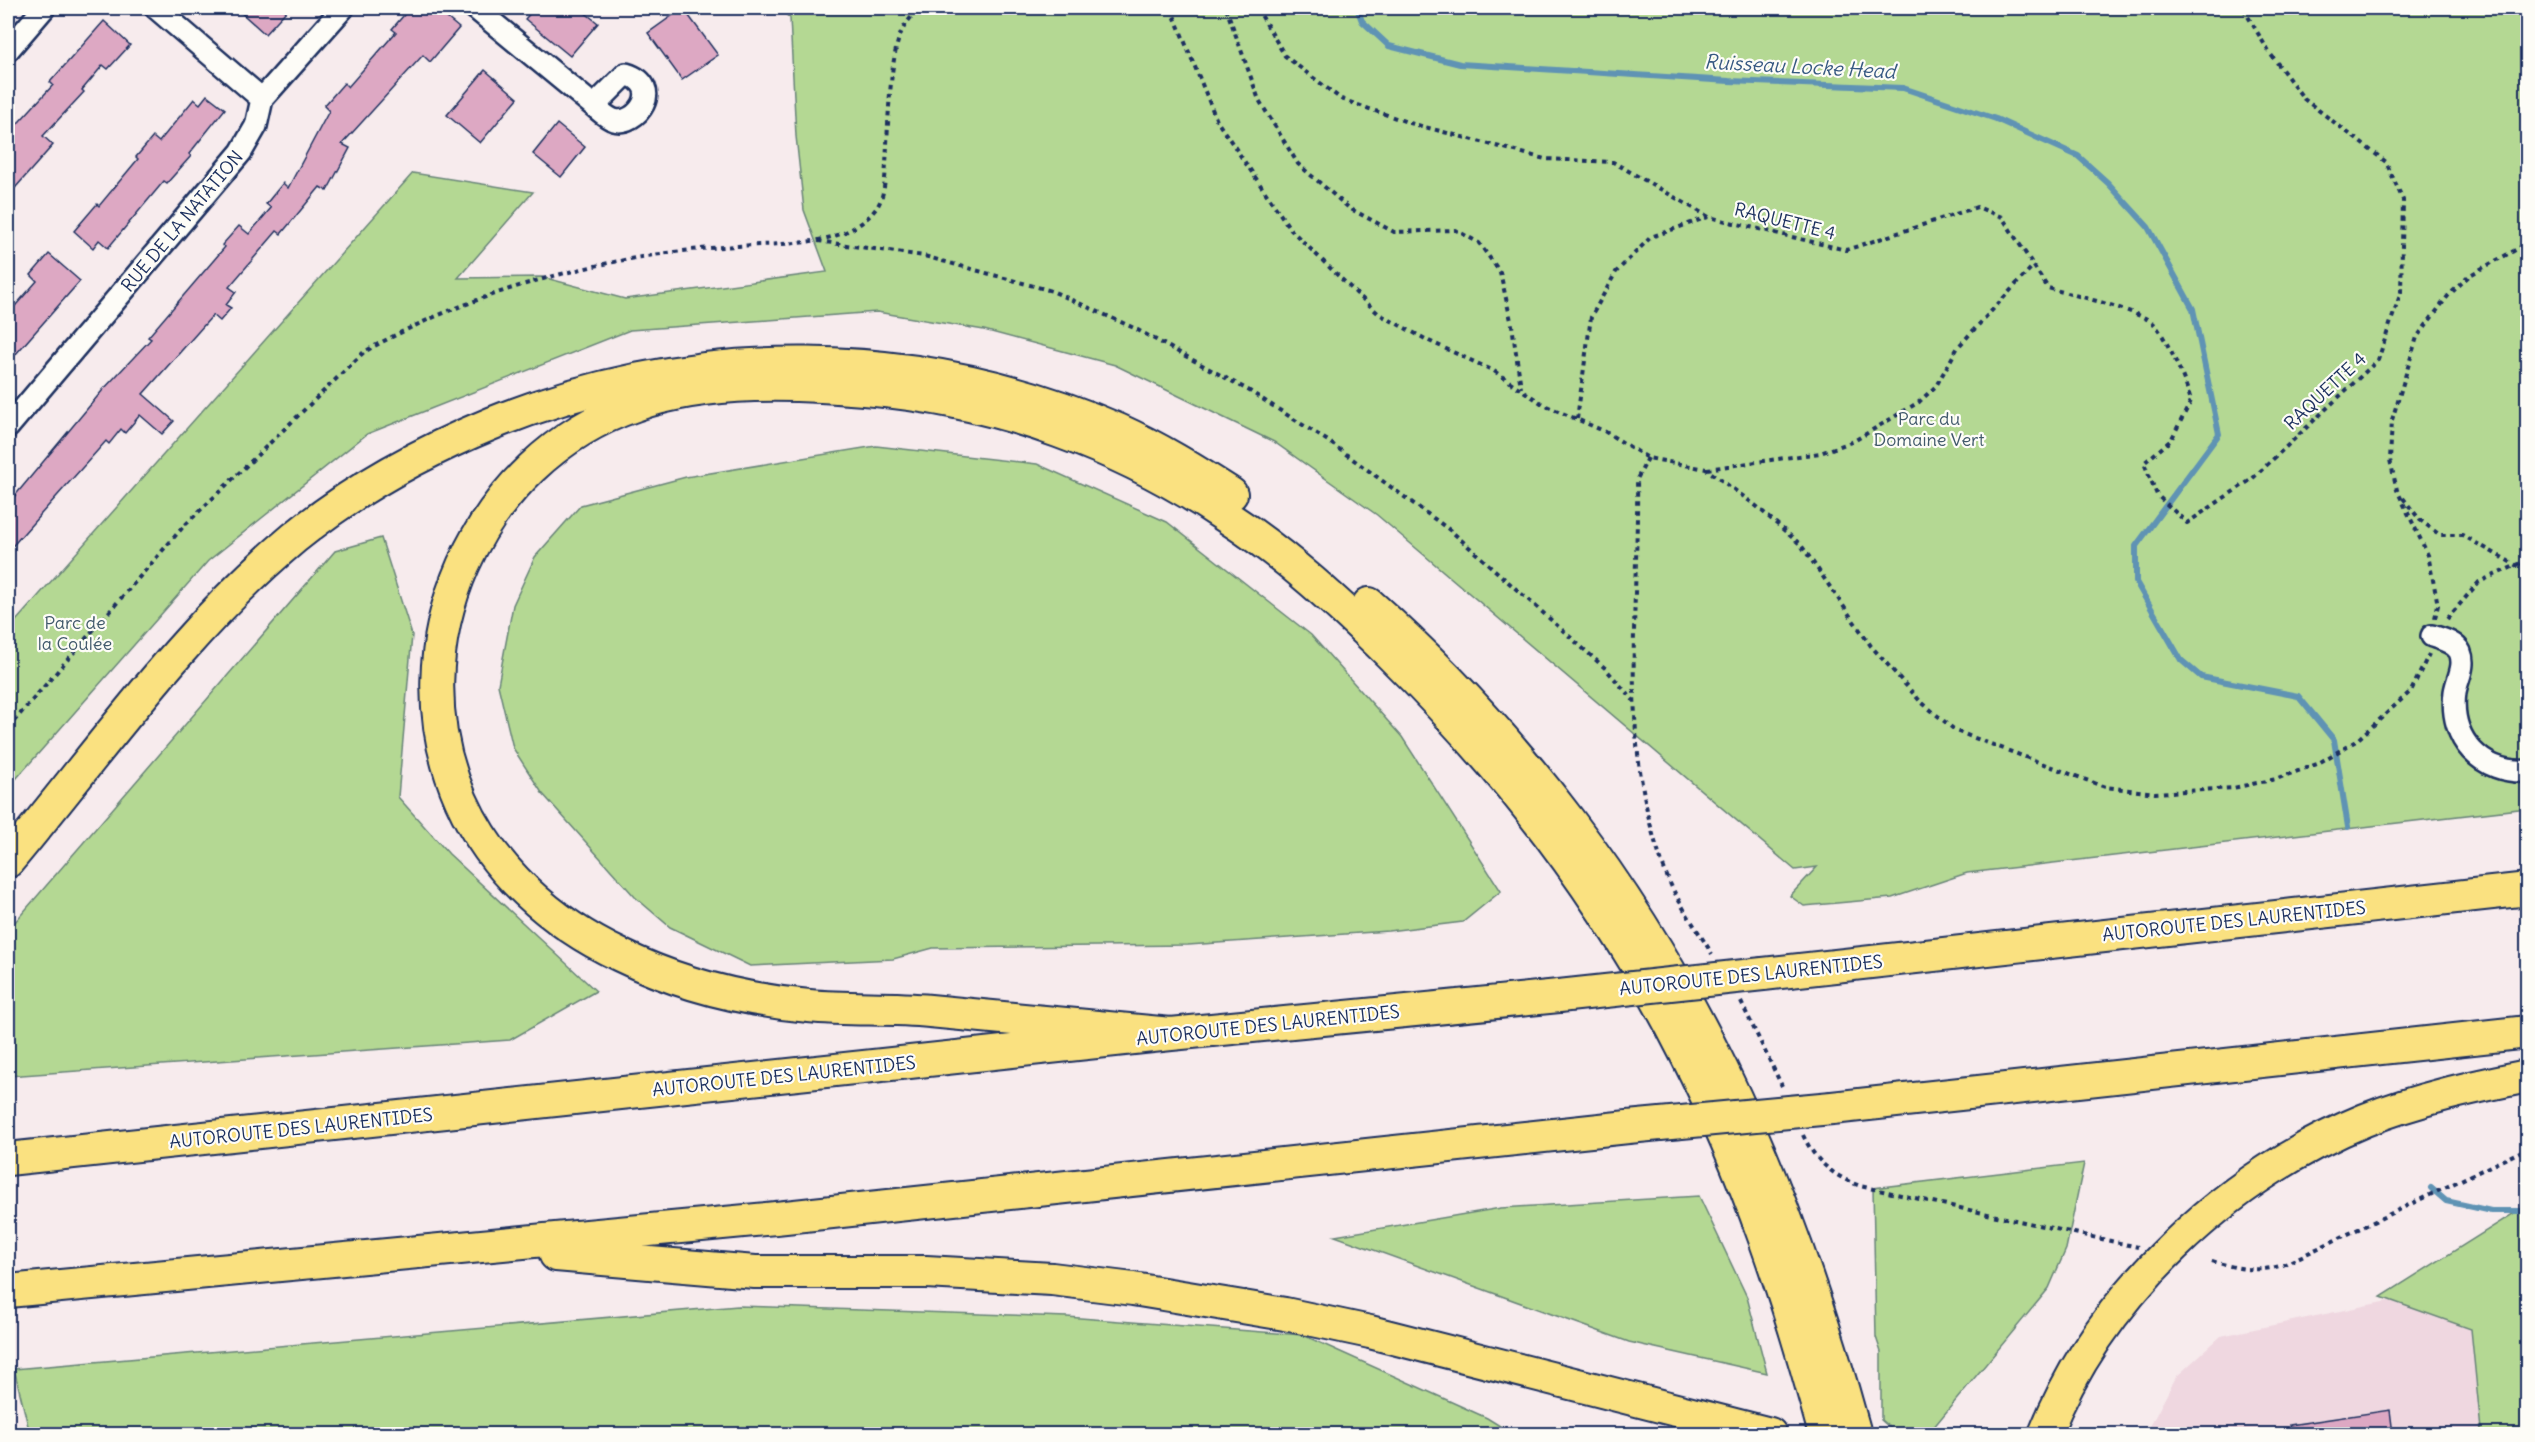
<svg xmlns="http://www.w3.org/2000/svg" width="2535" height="1442" viewBox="0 0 2535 1442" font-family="Delius,sans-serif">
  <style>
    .built { fill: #efd7e0 }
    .green { fill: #b4d893; stroke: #688478; stroke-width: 1.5 }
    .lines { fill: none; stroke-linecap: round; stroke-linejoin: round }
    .stream { stroke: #5f93b4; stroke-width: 6 }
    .building { fill: #dda8c3; stroke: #1b2f5e; stroke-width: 1.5 }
    .minor-casing { stroke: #1b2f5e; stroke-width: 26 }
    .highway-casing { stroke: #1b2f5e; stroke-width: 36 }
    .path { stroke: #1b2f5e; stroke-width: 4; stroke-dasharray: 4.5 4.5; stroke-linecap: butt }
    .minor { stroke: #fdfcf7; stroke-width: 21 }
    .highway { stroke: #fae180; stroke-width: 32 }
    .highway-bridge-casing { stroke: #1b2f5e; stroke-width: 36; stroke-linecap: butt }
    .highway-bridge { stroke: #fae180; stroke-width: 32 }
    .labels { text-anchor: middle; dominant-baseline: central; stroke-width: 4.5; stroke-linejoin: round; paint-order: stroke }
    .street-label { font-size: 18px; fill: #1b2f5e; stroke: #fdfcf7 }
    .park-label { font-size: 18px; fill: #41596b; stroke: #fdfcf7 }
    .water-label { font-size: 20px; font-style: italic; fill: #375982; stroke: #fdfcf7 }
  </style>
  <rect width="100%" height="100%" fill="#f7ebed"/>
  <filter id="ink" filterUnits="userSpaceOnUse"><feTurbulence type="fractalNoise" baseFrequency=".0167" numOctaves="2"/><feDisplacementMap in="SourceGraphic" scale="12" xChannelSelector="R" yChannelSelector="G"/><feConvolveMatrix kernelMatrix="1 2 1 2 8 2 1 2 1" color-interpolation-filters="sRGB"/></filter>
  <g filter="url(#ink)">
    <path class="built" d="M2402 1298 2478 1324 2485 1434H2146L2176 1377 2221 1336Z"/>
    <path class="green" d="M778 8H2527V808L1967 873 1892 898 1804 906 1790 896 1817 867 1795 870 1377 515 1274 442 1115 365 984 330 877 312 630 330 367 434 208 561 8 788V630L413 173 533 192 458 278 542 277 625 299 827 272 804 210 796 136 790 18Z
      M876 446 1037 464 1167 522 1311 635 1402 737 1501 891 1463 922 1388 931 1188 945 933 948 893 959 750 966 670 927 635 897 542 793 513 748 498 685 513 605 535 557 581 505 686 477Z
      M381 538 412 635 398 797 449 854 596 991 510 1040 8 1076V930L335 551Z
      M2084 1163 2066 1249 2049 1288 1928 1434H1897L1881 1420V1352L1876 1337 1873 1188Z
      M1699 1196 1747 1297 1767 1373 1629 1342 1335 1236 1501 1208Z
      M2527 1205V1434H2477L2481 1430 2471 1329 2381 1297Z
      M738 1306 1067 1317 1303 1335 1487 1418 1513 1434H30L14 1369Z"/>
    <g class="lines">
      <path class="stream" d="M1357 8 1362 21 1389 46 1460 64 1729 81 1903 88 1996 119 2078 156 2108 183 2148 227 2193 309 2219 434 2136 546V582L2181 660 2201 677 2298 696 2334 740 2348 827
        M2431 1188 2446 1201 2491 1211H2528"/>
    </g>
    <path class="building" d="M236 8H289L265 34Z
      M410 8H435L459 28 430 62 423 55 342 144 350 148 327 191 320 187 281 234 277 231 229 287 236 292 226 305 231 308 220 321 213 315 143 394 174 421 162 434 140 415 125 433 121 429 109 444 106 441 8 551V504L102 391 151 339 148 337 225 247 222 245 239 226 249 234 271 208 266 204 283 183 288 188 329 111 324 106 344 83 348 87 396 32 392 29Z
      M535 8H579L598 23 570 56 525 19Z
      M683 8 718 55 682 80 648 33Z
      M104 21 130 45 108 69 103 65 82 90 84 92 43 136 53 145 8 196V134L53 85 50 82Z
      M485 70 518 98 480 143 447 115Z
      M207 95 225 109 189 154 191 156 167 183 164 181 108 248 99 240 93 248 74 231 97 204 99 206 138 159 136 157 153 137 159 142 194 99 200 104Z
      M557 124 585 147 561 177 533 154Z
      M49 254 80 281 8 363V314L37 281 31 275Z
      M2390 1410 2393 1434H2291L2290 1425Z"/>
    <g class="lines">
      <defs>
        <path id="minor" d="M156 8 262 99
          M475 8 594 106
          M8 50 44 8
          M626 74C666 86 636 127 614 120 607 118 600 111 594 106Z
          M8 427 241 152 256 126 262 99 343 8
          M2432 636C2441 639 2455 642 2460 652 2466 666 2457 679 2455 692 2449 739 2481 774 2528 771"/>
        <path id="highway" d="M1369 604C1515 733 1637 895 1722 1070 1779 1187 1821 1310 1855 1434
          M8 861C100 751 183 631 294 538 354 489 422 452 493 423 694 342 920 343 1118 430 1158 448 1195 471 1231 494
          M1763 974 2528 889
          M1171 1034C1090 1026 1010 1018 930 1011 889 1007 849 1010 809 1006 744 1000 679 984 620 955 552 923 492 870 461 800 393 646 477 459 635 405 710 379 797 383 875 390 999 401 1124 447 1227 517 1286 555 1339 604 1389 653 1509 771 1609 902 1685 1052 1747 1173 1790 1303 1825 1434
          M1832 1108 2528 1032
          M8 1159 1171 1034 1559 996
          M556 1255 755 1272H926L1052 1279 1133 1289 1285 1314 1370 1332 1770 1434
          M8 1291 776 1218 1628 1127
          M2045 1434C2101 1294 2226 1177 2365 1120 2418 1099 2472 1087 2528 1076"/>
      </defs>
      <use href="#minor" class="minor-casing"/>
      <use href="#highway" class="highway-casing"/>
      <path class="path" d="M1171 8 1217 121 1291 230 1356 293 1379 314 1429 341 1494 371 1544 405 1604 431 1648 458 1706 469 1755 505 1801 545 1871 646 1920 701 1956 731 2105 787 2155 793 2233 788 2276 779 2317 764 2356 741 2411 691 2429 654
        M1226 8 1259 100 1298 164 1349 208 1394 232 1456 230 1479 243 1500 272 1512 325 1521 388
        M1257 8 1285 56 1341 99 1410 123 1545 159 1613 162 1709 217 1846 250 1977 207 2002 217 2048 288C2073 295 2135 309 2153 323 2165 334 2187 384 2191 401L2171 440 2144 463 2157 495 2187 523 2252 479 2378 360 2401 292 2403 200 2386 162 2304 99 2269 52 2243 8
        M818 241 924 256 1052 291 1134 328 1248 390 1328 441 1451 531 1605 668 1633 700
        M1577 419 1591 317 1616 272 1651 237 1708 217
        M1648 458 1637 479C1639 610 1617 745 1665 871 1676 901 1696 927 1712 954
        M1707 469 1820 453 1854 441 1919 402 1936 386 1958 347 2033 266
        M2403 498 2420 520 2440 535H2462L2519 567 2528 574
        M2435 618 2438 605 2428 555 2397 490 2390 460 2392 420 2417 337 2448 296 2470 275 2528 243
        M2447 619 2479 582 2528 560
        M8 728 183 527 364 352C472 290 614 253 738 246 781 243 844 248 874 211 885 199 885 179 886 164 888 133 889 52 903 29 907 21 914 14 920 8
        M1741 1002 1782 1086
        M1803 1135C1815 1161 1833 1176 1860 1186L2138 1247
        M2212 1261C2238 1269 2258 1273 2283 1265L2528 1148"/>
      <use href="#minor" class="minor"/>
      <use href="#highway" class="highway"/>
      <defs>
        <path id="highway-bridge" d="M1559 996 1763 974
          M1628 1127 1832 1108"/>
      </defs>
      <use href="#highway-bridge" class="highway-bridge-casing"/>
      <use href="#highway-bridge" class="highway-bridge"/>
    </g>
  </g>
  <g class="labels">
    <g class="street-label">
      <text transform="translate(182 221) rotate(-50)">RUE DE LA NATATION</text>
      <text transform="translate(1785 221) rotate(14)">RAQUETTE 4</text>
      <text transform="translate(2325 391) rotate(-43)">RAQUETTE 4</text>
      <text transform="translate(2234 921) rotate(-6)">AUTOROUTE DES LAURENTIDES</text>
      <text transform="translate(1751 975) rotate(-6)">AUTOROUTE DES LAURENTIDES</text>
      <text transform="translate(1268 1025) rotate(-6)">AUTOROUTE DES LAURENTIDES</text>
      <text transform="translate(784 1076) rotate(-6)">AUTOROUTE DES LAURENTIDES</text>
      <text transform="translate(301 1128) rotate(-6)">AUTOROUTE DES LAURENTIDES</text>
    </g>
    <g class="park-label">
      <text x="1929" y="418">Parc du<tspan x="1929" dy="21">Domaine Vert</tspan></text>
      <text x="75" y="622">Parc de<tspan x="75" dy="21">la Coulée</tspan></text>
    </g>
    <g class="water-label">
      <text transform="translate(1800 66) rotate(3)">Ruisseau Locke Head</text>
    </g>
  </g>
  <rect width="2535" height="1442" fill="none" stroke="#fdfcf7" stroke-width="30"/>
  <rect x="15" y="15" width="2505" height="1412" fill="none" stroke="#1b2f5e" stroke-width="2" filter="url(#ink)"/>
</svg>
